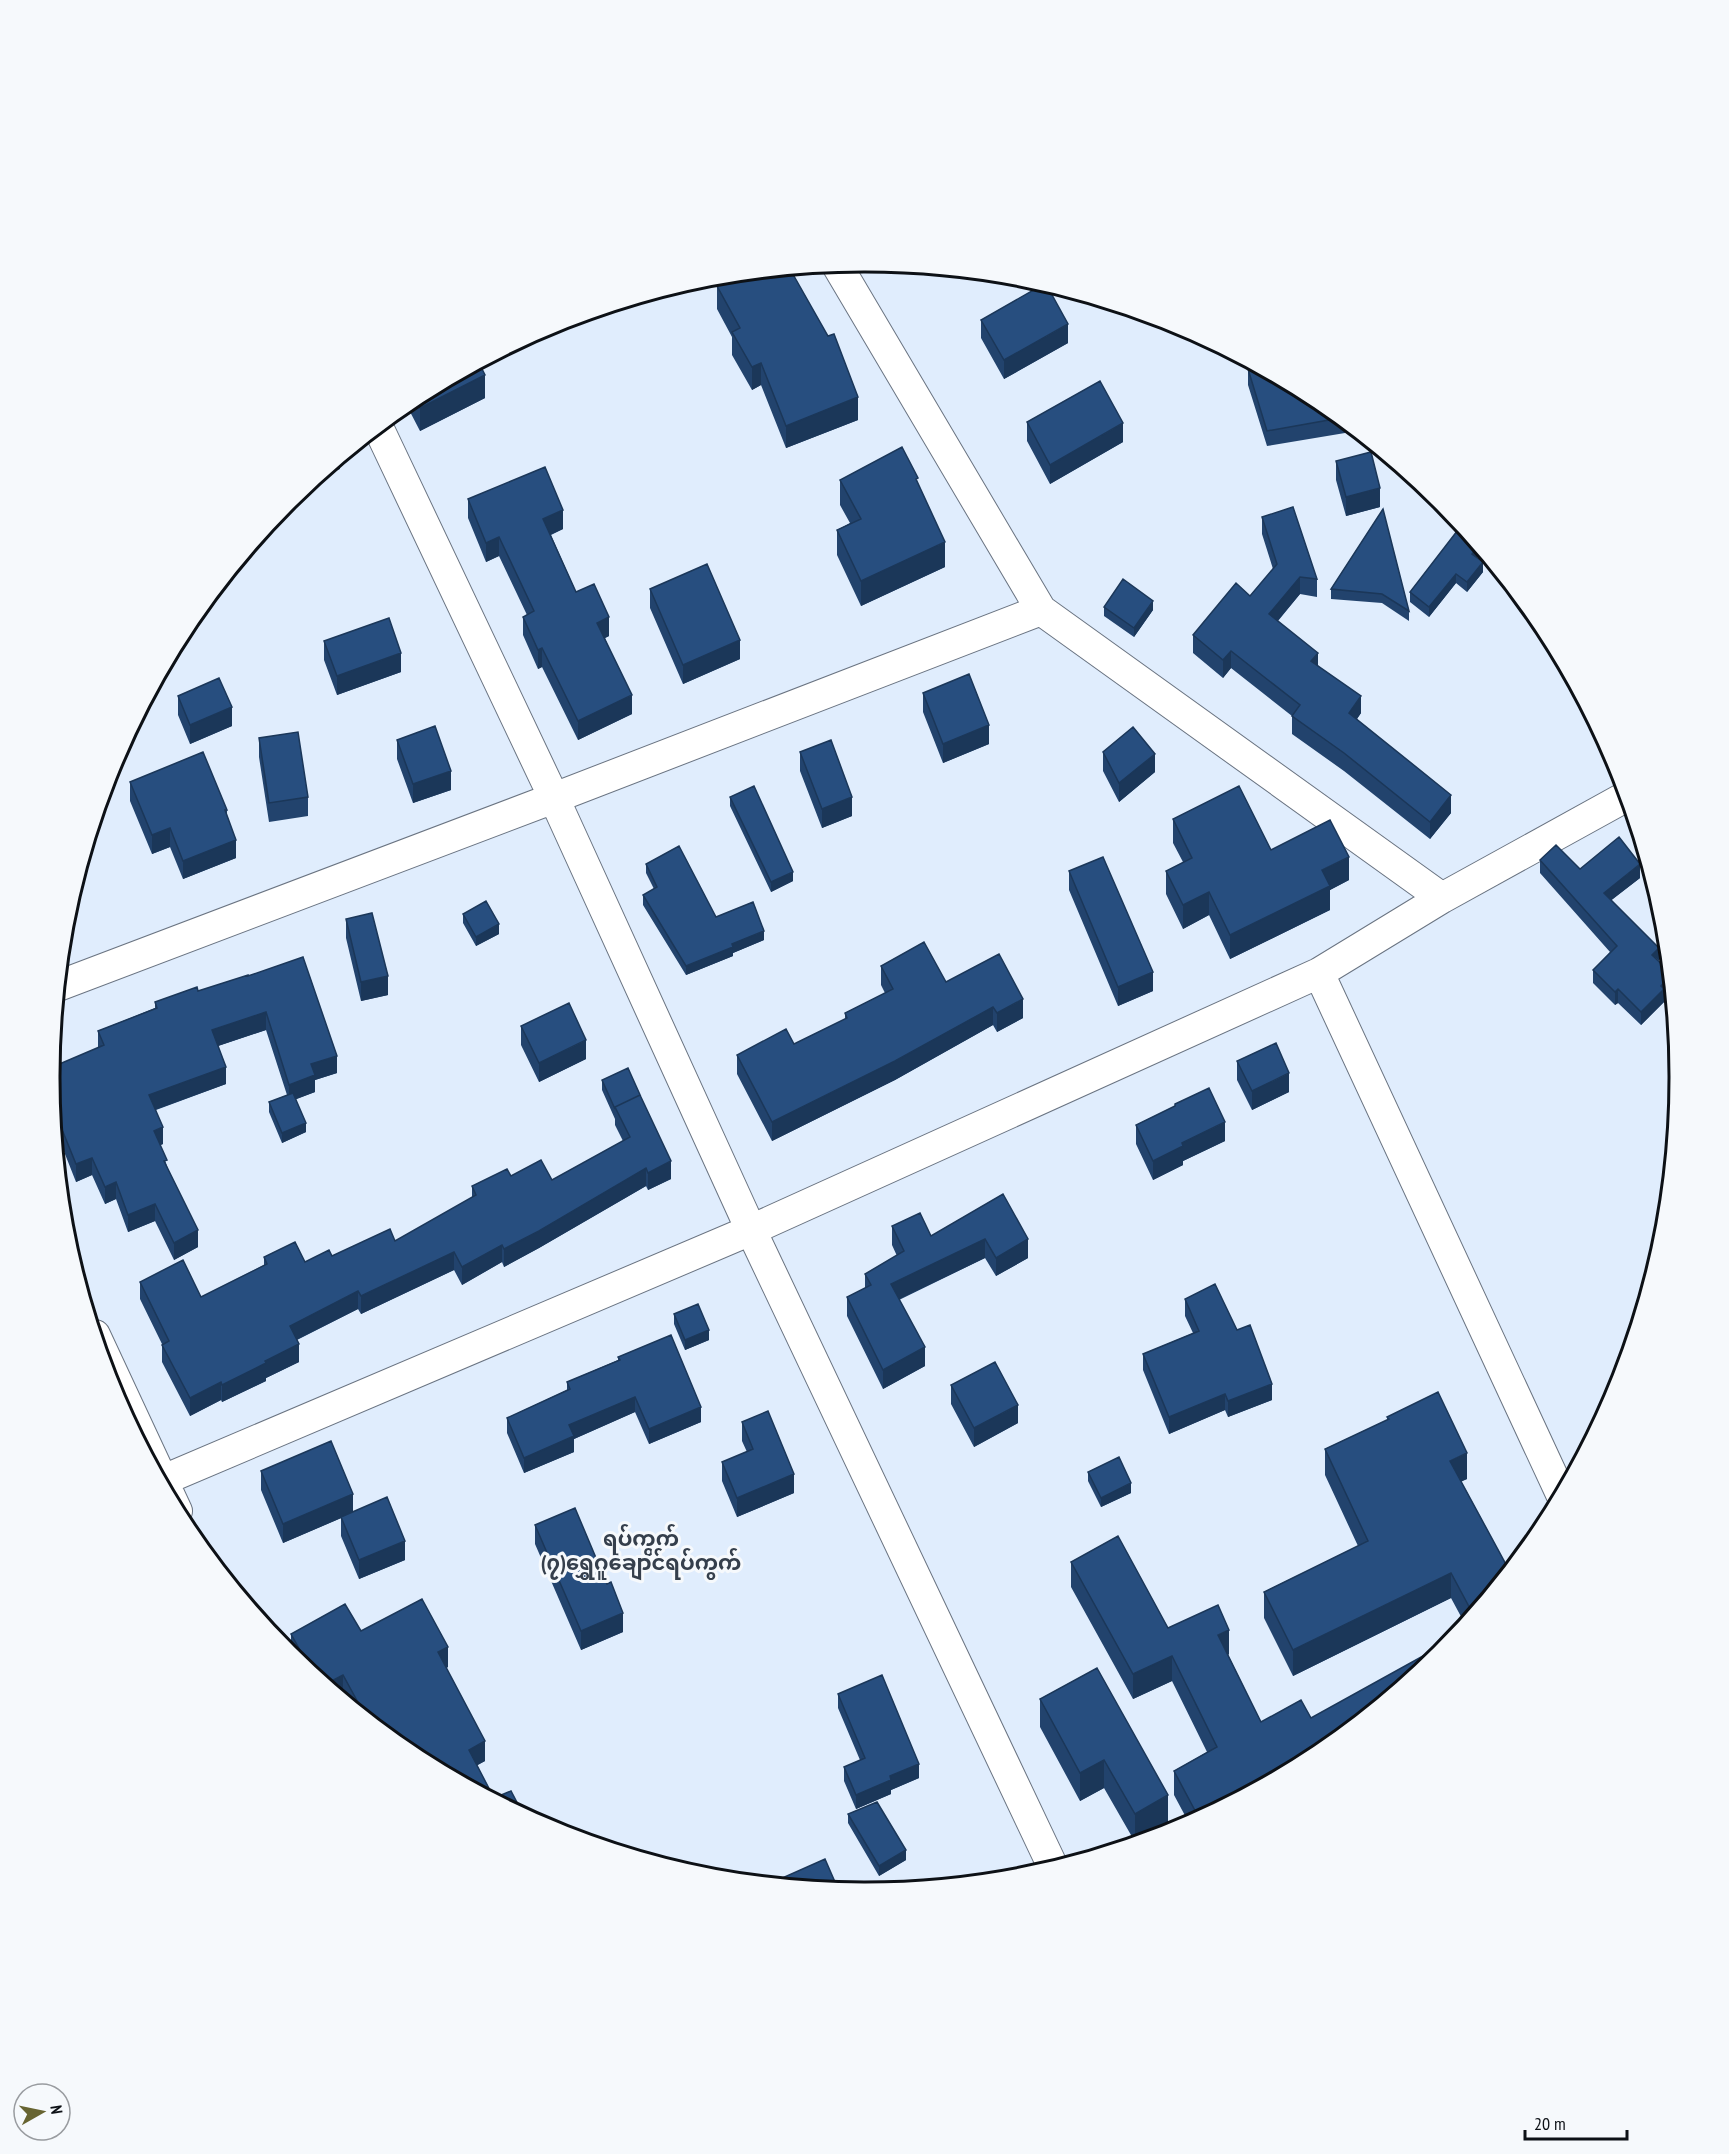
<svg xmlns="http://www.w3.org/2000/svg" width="1729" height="2154" viewBox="0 0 1729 2154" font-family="'PT Sans Narrow','Noto Sans Myanmar',sans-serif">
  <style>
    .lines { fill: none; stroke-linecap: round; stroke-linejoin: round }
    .street-casing { stroke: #6a7482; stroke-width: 32 }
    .street { stroke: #fff; stroke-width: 30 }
    .wall { fill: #22436d }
    .shaded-wall { fill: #1b3759 }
    .building { fill: #274e7f; stroke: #1b3759; stroke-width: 1.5 }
    .labels { text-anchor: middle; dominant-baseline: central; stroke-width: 6; stroke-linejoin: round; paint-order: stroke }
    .quarter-label { font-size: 21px; font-weight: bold; fill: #353f4c; stroke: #f6f9fc }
    .rim { fill: none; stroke: #0d1116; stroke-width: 3 }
  </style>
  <rect width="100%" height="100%" fill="#e0edfd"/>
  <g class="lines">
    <defs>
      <path id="street" d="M837 265 1041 610 1442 898
        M378 427 554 798 751 1230 1053 1867
        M1319 973 1561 1494
        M58 986 554 798 1041 610
        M95 1335 177 1511
        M161 1481 751 1230 1319 973 1442 898 1627 796"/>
    </defs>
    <use href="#street" class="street-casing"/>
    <use href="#street" class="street"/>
  </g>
  <path class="wall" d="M717 286 858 420 786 448 761 385 752 390 732 355V337L717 309Z
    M981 320 1068 343 1004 379 981 338Z
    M552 324V334L482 369 485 398 420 431 406 404 412 399Z
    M1248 369 1318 400 1345 422V433L1267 446 1248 385Z
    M1027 422 1123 442 1050 484 1027 441Z
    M1336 461 1380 507 1346 516 1336 480Z
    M840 480 918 484 945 567 861 606 837 555V530L850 523 840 505Z
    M468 499 563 529 551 535 576 592 609 636 605 638 632 714 578 740 542 667 538 669 523 635V617L527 615 499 556 486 562 468 518Z
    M1383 509 1409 611V621L1382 603 1331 599V589Z
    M1262 517 1317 579V597L1300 594 1278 621 1361 713 1357 719 1451 813 1430 839 1344 771 1292 734V716L1231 668 1223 678 1193 653V635L1250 596 1273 569 1262 534Z
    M1461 526 1482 551 1477 557 1483 572 1467 592 1456 583 1429 617 1410 602V592Z
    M650 589 740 659 683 684 650 608Z
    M1104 607 1153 610 1134 637 1104 616Z
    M324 641 401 672 337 695 324 660Z
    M923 693 989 744 943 763 923 712Z
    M178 696 232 726 190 744 178 715Z
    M259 738 308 797V816L269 822 259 757Z
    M397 740 451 790 413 803 397 759Z
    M800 752 852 816 822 828 800 771Z
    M1103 752 1155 772 1119 802 1103 771Z
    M130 782 227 810V816L236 858 183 879 170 847 152 854 130 801Z
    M730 797 793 881 771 892 730 806Z
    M1173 819 1271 850 1349 880 1330 890V910L1230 959 1209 915 1183 929 1166 894V871L1183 862 1173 843Z
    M1540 860 1580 869 1640 878 1611 900 1659 962 1669 971 1671 988 1664 997V1002L1641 1025 1618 1003 1615 1005 1593 983V970L1610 952 1540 873Z
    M646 864 716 917 764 940 733 953V956L686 975 643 905V895L654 889 646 873Z
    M1069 871 1153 991 1118 1006 1069 890Z
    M463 914 499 934 476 946 463 923Z
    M346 919 388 995 361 1001 346 938Z
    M881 966 946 982 1023 1018 997 1032 993 1025 895 1080 772 1141 737 1074V1055L794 1044 845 1019V1013L885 993 881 985Z
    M248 976 337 1073 315 1080V1092L296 1099 306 1132 282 1143 269 1112V1102L287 1095 266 1030 218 1046 226 1084 156 1110 163 1144 160 1145 167 1166 198 1247 174 1260 155 1221 128 1232 116 1199 105 1204 92 1175 76 1182 63 1149 50 1077 98 1048V1031L155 1008V1002L198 991Z
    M521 1026 586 1059 539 1082 521 1045Z
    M1237 1061 1289 1092 1252 1110 1237 1080Z
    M602 1080 641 1099 671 1179 648 1190 646 1186 539 1248 504 1267 502 1262 462 1285 454 1270 361 1314 358 1309 297 1340 299 1362 266 1378V1381L222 1402 221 1400 190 1416 162 1362V1344L140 1299V1282L201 1297 264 1265V1257L305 1262 332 1256 395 1241 472 1198V1186L511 1176 552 1180 623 1141 615 1125V1119L602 1090Z
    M1175 1104 1225 1141 1183 1161V1165L1153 1180 1136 1144V1125L1175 1106Z
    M1003 1194 1028 1258 996 1276 985 1258 899 1300 925 1366 883 1389 847 1316V1297L865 1288V1274L897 1256 892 1245V1226L931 1236Z
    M1185 1299 1237 1330 1272 1400 1228 1417 1225 1410 1169 1434 1143 1370V1354L1193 1333 1185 1316Z
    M674 1314 709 1340 685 1350 674 1324Z
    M618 1357 701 1422 649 1444 635 1412 574 1439V1452L524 1473 507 1433V1418L567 1390V1382L618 1360Z
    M951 1385 1018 1423 974 1447 951 1404Z
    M1387 1417 1467 1479 1461 1481 1509 1570 1465 1624 1451 1598 1293 1676 1264 1618V1592L1358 1546 1325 1475V1449L1387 1420Z
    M742 1422 794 1493 737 1517 722 1481V1462L747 1452 742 1441Z
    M261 1471 353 1512 405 1560 359 1579 341 1536V1518L283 1543 261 1490Z
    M1088 1472 1131 1493 1101 1507 1088 1481Z
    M535 1525 623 1632 581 1650 535 1544Z
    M1071 1562 1168 1628 1229 1654 1228 1655 1261 1722 1317 1755 1189 1823 1174 1795V1771L1207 1752 1172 1681 1133 1699 1071 1587Z
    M361 1631 448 1667 446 1668 485 1761 477 1765 494 1798 411 1754 347 1701 343 1695 341 1696 293 1657 291 1654V1634Z
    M1097 1668 1168 1823 1135 1842 1104 1788 1080 1801 1040 1727V1699Z
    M838 1694 919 1778 891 1790V1794L856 1809 844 1781V1767L860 1760 838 1708Z
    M848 1814 906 1860 879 1876 848 1823Z"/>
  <path class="shaded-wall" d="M552 324V334L473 373V367Z
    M1068 324V343L1004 379V360Z
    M761 363V385L752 390V367Z
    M485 375V398L420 431V408Z
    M858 397V420L786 448V426Z
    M1123 423V442L1050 484V465Z
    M340 458V469L311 482Z
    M1380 488V507L1346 516V497Z
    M563 510V529L543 538V519Z
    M499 537V556L486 562V543Z
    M945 542V567L861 606V581Z
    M1478 546 1482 551 1472 563V554Z
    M1483 562V572L1467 592V582Z
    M1456 574V583L1429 617V607Z
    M1300 577V594L1269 631V614Z
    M1153 601V610L1134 637V628Z
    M609 617V636L597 642V623Z
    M740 640V659L683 684V665Z
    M542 648V667L538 669V650Z
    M1231 651V668L1223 678V660Z
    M401 653V672L337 695V676Z
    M1318 653V670L1311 661Z
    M632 695V714L578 740V721Z
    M1361 696V713L1349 730V713Z
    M232 707V726L190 744V725Z
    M989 725V744L943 763V744Z
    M1155 754V772L1119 802V783Z
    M451 771V790L413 803V784Z
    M1451 795V813L1430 839V822Z
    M852 797V816L822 828V809Z
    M170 828V847L152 854V835Z
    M236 840V858L183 879V861Z
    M1349 857V880L1330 890V910L1230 959V935L1322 870Z
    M1640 864V878L1604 906V893Z
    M793 872V881L771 892V882Z
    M1209 892V915L1183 929V905Z
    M499 924V934L476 946V937Z
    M764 931V940L733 953V956L686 975V966L732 944Z
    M1659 948V961L1652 955Z
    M1153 972V991L1118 1006V987Z
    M388 976V995L361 1001V982Z
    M1670 976 1671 988 1664 997V1002L1641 1025V1012Z
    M1618 989V1003L1615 1005V992Z
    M1023 999V1018L997 1032V1013Z
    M993 1007V1025L895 1080 772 1141V1122Z
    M266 1012V1030L212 1048V1030Z
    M586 1040V1059L539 1082V1063Z
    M337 1056V1073L315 1080V1092L289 1102V1085L311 1064Z
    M226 1067V1084L149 1112V1095Z
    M1289 1073V1092L1252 1110V1091Z
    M1225 1122V1141L1183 1161V1165L1153 1180V1161L1182 1143Z
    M306 1123V1132L282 1143V1133Z
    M163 1127V1144L154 1148V1131Z
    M63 1132V1149L57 1151 55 1135Z
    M92 1158V1175L76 1182V1164Z
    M671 1161V1179L648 1190V1173Z
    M646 1168V1186L539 1248 504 1267V1249Z
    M116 1182V1199L105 1204V1187Z
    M155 1204V1221L128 1232V1215Z
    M198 1230V1247L174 1260V1243Z
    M985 1239V1258L891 1303V1284Z
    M1028 1239V1258L996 1276V1258Z
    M502 1245V1262L462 1285V1267Z
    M454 1252V1270L361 1314V1296Z
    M358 1291V1309L290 1343V1326Z
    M709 1330V1340L685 1350V1340Z
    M299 1344V1362L266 1378V1381L222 1402V1385L265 1361Z
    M925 1347V1366L883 1389V1370Z
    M221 1382V1400L190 1416V1398Z
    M1272 1384V1400L1228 1417V1401Z
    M1225 1394V1410L1169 1434V1417Z
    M635 1397V1412L574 1439V1452L524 1473V1458L569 1425Z
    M1018 1405V1423L974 1447V1428Z
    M701 1407V1422L649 1444V1429Z
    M1467 1453V1479L1450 1487V1461Z
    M794 1474V1493L737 1517V1498Z
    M1131 1483V1493L1101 1507V1498Z
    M353 1494V1513L283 1543V1524Z
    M405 1541V1560L359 1579V1560Z
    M1451 1573V1598L1293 1676V1650Z
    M623 1613V1632L581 1650V1631Z
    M1229 1630V1654L1218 1659V1635Z
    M448 1647V1667L438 1672V1652Z
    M1172 1656V1681L1133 1699V1674Z
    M343 1675V1695L341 1696 326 1684Z
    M485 1741V1761L469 1770V1750Z
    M1104 1760V1788L1080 1801V1773Z
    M919 1764V1778L891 1790V1794L856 1809V1795L890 1776Z
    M1168 1795V1823L1135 1842V1814Z
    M906 1850V1860L879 1876V1866Z"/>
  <path class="building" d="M790 269 828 336 834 334 858 397 786 426 761 363 752 367 732 332 740 328 717 286 737 275Z
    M1044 284H1046L1068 324 1004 360 981 320Z
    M479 363 485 375 420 408 415 398Z
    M1256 367 1318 400 1340 418 1267 431 1248 369Z
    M1100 381 1123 423 1050 465 1027 422Z
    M902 447 918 478 916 479 945 542 861 581 837 530 861 519 840 480Z
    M1371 452 1380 488 1346 497 1336 461Z
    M545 467 563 510 543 519 576 592 594 584 609 617 597 623 632 695 578 721 542 648 538 650 523 617 534 611 499 537 486 543 468 499Z
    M1293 507 1317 579 1300 577 1269 614 1318 653 1311 661 1361 696 1349 713 1451 795 1430 822 1344 753 1292 716 1300 705 1231 651 1223 660 1193 635 1236 583 1250 596 1277 564 1262 517Z
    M1383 509 1409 611 1382 594 1331 589Z
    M1461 526 1478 546 1472 554 1483 562 1467 582 1456 574 1429 607 1410 592Z
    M707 564 740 640 683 665 650 589Z
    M1123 579 1153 601 1134 628 1104 607Z
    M389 618 401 653 337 676 324 641Z
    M969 674 989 725 943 744 923 693Z
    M219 678 232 707 190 725 178 696Z
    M435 726 451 771 413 784 397 740Z
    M1133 727 1155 754 1119 783 1103 752Z
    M298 732 308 797 269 803 259 738Z
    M831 740 852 797 822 809 800 752Z
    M203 752 227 810H225L236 840 183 861 170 828 152 835 130 782Z
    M754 786 793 872 771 882 730 797Z
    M1239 786 1271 850 1330 820 1349 857 1322 870 1330 886 1230 935 1209 892 1183 905 1166 871 1192 858 1173 819Z
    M1619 837 1640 864 1604 893 1659 948 1652 955 1669 971 1670 976 1661 986 1664 989 1641 1012 1618 989 1615 992 1593 970 1617 946 1540 860 1556 845 1580 869Z
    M679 846 716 917 753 902 764 931 732 944 733 947 686 966 643 895 657 887 646 864Z
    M1103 857 1153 972 1118 987 1069 871Z
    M486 901 499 924 476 937 463 914Z
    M372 913 388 976 361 982 346 919Z
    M924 942 946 982 999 954 1023 999 997 1013 993 1007 895 1061 772 1122 737 1055 786 1029 794 1044 847 1018 845 1013 893 989 881 966Z
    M303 957 337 1056 311 1064 315 1075 289 1085 266 1012 212 1030 226 1067 149 1095 163 1127 154 1131 167 1160 164 1161 198 1230 174 1243 155 1204 128 1215 116 1182 105 1187 92 1158 76 1164 63 1132 55 1135 50 1077V1068L104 1045 98 1031 157 1008 155 1002 197 987 198 991 248 975V976Z
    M569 1003 586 1040 539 1063 521 1026Z
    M1276 1043 1289 1073 1252 1091 1237 1061Z
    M628 1068 641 1097 640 1095 615 1107V1109L602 1080Z
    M1209 1088 1225 1122 1182 1143 1183 1146 1153 1161 1136 1125 1175 1106V1104Z
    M293 1093 306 1123 282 1133 269 1102Z
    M640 1095 671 1161 648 1173 646 1168 539 1231 504 1249 502 1245 462 1267 454 1252 361 1296 358 1291 290 1326 299 1344 265 1361 266 1363 222 1385 221 1382 190 1398 162 1345 169 1341 140 1282 183 1260 201 1297 267 1264 264 1257 295 1242 305 1262 329 1250 332 1256 390 1229 395 1241 476 1195 472 1186 507 1169 511 1176 541 1160 552 1180 630 1137 615 1107Z
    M1003 1194 1028 1239 996 1258 985 1239 891 1284 925 1347 883 1370 847 1297 871 1285 865 1274 904 1251 892 1226 920 1213 931 1236Z
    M1215 1284 1237 1330 1250 1325 1272 1384 1228 1401 1225 1394 1169 1417 1143 1354 1199 1331 1185 1299Z
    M698 1304 709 1330 685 1340 674 1314Z
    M671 1335 701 1407 649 1429 635 1397 569 1425 574 1436 524 1458 507 1418 570 1389 567 1382 620 1360 618 1357Z
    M995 1362 1018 1405 974 1428 951 1385Z
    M1438 1392 1467 1453 1450 1461 1509 1570 1473 1614 1451 1573 1293 1650 1264 1592 1368 1541 1325 1449 1389 1419 1387 1417Z
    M768 1411 794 1474 737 1498 722 1462 753 1449 742 1422Z
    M331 1441 353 1494 283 1524 261 1471Z
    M1119 1457 1131 1483 1101 1498 1088 1472Z
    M387 1497 405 1541 359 1560 341 1517Z
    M575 1508 607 1584 611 1582 623 1613 581 1631 535 1525Z
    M1118 1536 1168 1628 1218 1605 1229 1630 1218 1635 1261 1722 1301 1700 1311 1718 1452 1640 1441 1654 1317 1755 1199 1818 1174 1771 1217 1747 1172 1656 1133 1674 1071 1562Z
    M422 1599 448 1647 438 1652 485 1741 469 1750 494 1798 511 1791 523 1814 411 1754 366 1717 343 1675 326 1684 303 1665 302 1663 306 1661 291 1634 345 1604 361 1631Z
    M1097 1668 1168 1795 1135 1814 1104 1760 1080 1773 1040 1699Z
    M882 1675 919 1764 890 1776 891 1780 856 1795 844 1767 865 1758 838 1694Z
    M877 1802 906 1850 879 1866 848 1814Z
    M825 1859 838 1889 771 1883Z"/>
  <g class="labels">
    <g class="quarter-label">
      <text x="641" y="1538">ရပ်ကွက်<tspan x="641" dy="24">(၇)ရွှေဂူချောင်ရပ်ကွက်</tspan></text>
    </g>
  </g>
  <path d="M0 0H1729V2154H0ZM864 272H865A804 804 0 0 1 1669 1076V1078A804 804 0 0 1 865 1882H864A804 804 0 0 1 60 1078V1076A804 804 0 0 1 864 272Z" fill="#f6f9fc" fill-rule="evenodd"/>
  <path class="rim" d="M864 272H865A804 804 0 0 1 1669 1076V1078A804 804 0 0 1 865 1882H864A804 804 0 0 1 60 1078V1076A804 804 0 0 1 864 272Z"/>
  <g transform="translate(42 2112) rotate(81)"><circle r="28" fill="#f6f9fc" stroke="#999ca0" stroke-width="1.5"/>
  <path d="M0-4.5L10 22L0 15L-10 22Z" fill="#676431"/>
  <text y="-9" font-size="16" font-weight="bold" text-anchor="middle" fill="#0d1116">N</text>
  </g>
  <path d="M1525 2130v9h102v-9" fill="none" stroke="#0d1116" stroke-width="3"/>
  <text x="1534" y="2130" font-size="18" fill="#0d1116" stroke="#f6f9fc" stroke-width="4.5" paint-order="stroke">20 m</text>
</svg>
